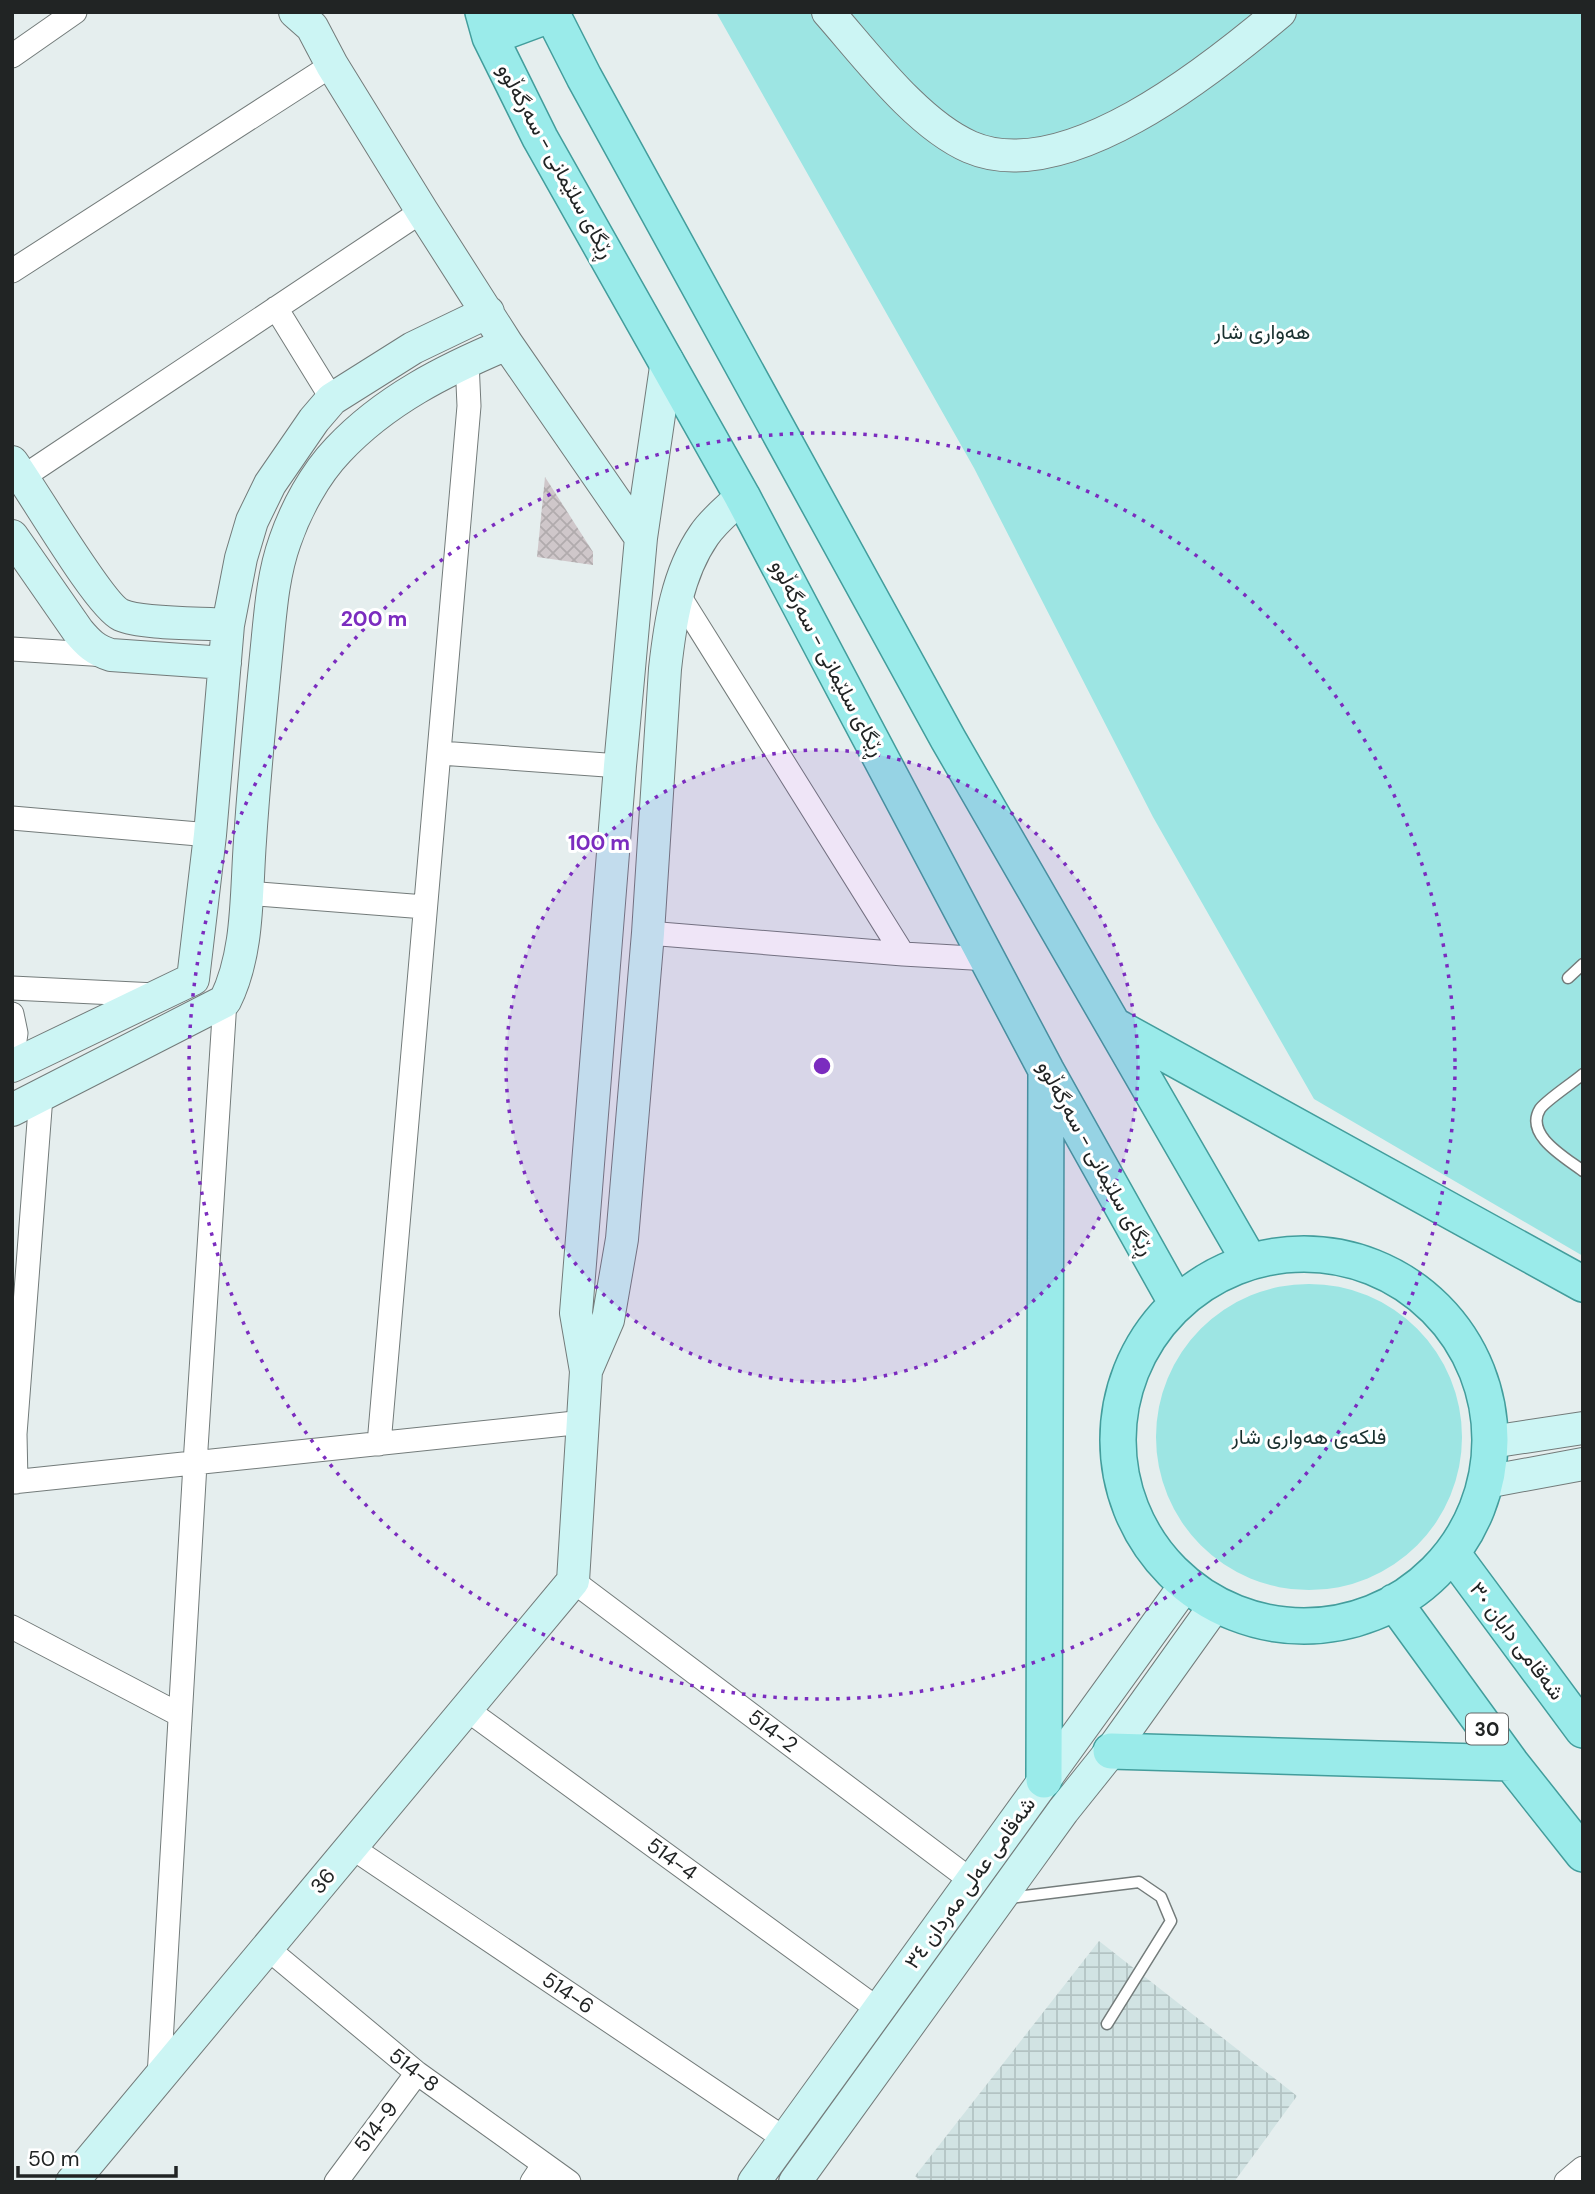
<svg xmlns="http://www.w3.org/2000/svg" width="1595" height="2194" viewBox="0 0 1595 2194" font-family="'DM Sans',Vazirmatn,sans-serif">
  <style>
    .industrial { fill: url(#industrial-grid) }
    .park { fill: #9de5e3 }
    .building { fill: url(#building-cross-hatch) }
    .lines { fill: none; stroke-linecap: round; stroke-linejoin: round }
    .lane-casing { stroke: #737b7a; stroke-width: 13 }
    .street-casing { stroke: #737b7a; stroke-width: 25 }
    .secondary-casing { stroke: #737b7a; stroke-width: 34 }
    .primary-casing { stroke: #439d9c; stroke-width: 38 }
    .lane { stroke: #fff; stroke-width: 10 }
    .street { stroke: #fff; stroke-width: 23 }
    .secondary { stroke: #ccf5f4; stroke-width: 32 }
    .primary { stroke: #9aebea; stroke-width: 35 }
    .ring { fill: none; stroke: #7b2cbf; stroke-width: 3.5; stroke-dasharray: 3.5 7 }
    .labels { text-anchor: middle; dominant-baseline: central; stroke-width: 6; stroke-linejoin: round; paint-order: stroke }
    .shield { fill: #fff; stroke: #646666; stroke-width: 2 }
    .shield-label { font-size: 19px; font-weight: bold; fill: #212424 }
    .street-label { font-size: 21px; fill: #212424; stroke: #fff }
    .park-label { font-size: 21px; fill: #19302f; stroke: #fff }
    .centre { fill: #7b2cbf; stroke: #fff; stroke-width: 3.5 }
    .ring-label { font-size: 21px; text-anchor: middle; font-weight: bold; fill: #7b2cbf; stroke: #fff; stroke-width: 6; stroke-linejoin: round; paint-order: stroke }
  </style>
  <defs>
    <pattern id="industrial-grid" width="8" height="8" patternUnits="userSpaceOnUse" patternTransform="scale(1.75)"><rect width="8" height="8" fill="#d1e3e3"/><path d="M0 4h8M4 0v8" fill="none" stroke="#b3c3c3"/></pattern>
    <pattern id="building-cross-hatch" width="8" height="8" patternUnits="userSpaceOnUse" patternTransform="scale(1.75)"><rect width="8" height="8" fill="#cfc7ca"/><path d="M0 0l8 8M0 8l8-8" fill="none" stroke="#b1abad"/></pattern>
  </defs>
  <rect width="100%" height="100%" fill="#e5eeee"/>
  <path class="industrial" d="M1099 1941 1297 2096 1234 2182H922L915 2176Z"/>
  <path class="park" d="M716 12H1583V1256L1314 1099 1153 817 974 468Z
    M1156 1437a153 153 0 1 1 306 0a153 153 0 1 1-306 0Z"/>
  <path class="building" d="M545 477 593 552V565L537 557Z"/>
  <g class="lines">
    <defs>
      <path id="lane" d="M1568 978 1583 964
        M1583 1074C1574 1082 1545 1101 1540 1109 1524 1135 1566 1158 1583 1171
        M1009 1898 1139 1882 1161 1897 1171 1921 1107 2024"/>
      <path id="street" d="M12 56 75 12
        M12 271 332 65
        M276 308 332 399
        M23 477 422 211
        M678 594 903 954
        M12 649 107 655
        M440 753 620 766
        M12 818 210 835
        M246 893 425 907
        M648 933 903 954 989 959
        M12 988 156 995
        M12 1014 16 1033 12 1061
        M379 1444 469 406 467 361
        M12 1482 584 1422
        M16 1482 15 1434 41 1096
        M573 1581 972 1881
        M12 1627 180 1715
        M466 1709 879 2010
        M351 1847 785 2139
        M267 1948 417 2073 569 2182
        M159 2077 195 1464 225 1001
        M336 2182 417 2073
        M532 2182 544 2164
        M1566 2182 1583 2168"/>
      <path id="secondary" d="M295 12 312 27 332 65 422 211 507 344 641 538
        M828 12C866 55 917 124 970 147 1065 188 1210 71 1280 12
        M12 462C32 489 99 605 121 615 141 624 202 623 228 625
        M12 536 78 631C88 643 95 650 111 655L225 663
        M12 1066 193 979 210 835 228 625 241 558 252 521 270 484 314 420 332 399 413 348 488 312
        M12 1110 225 1001C249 953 246 894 250 841 254 779 260 717 266 656 270 618 272 577 285 541 296 509 315 474 338 450 385 400 445 370 507 344
        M586 1371 608 1320 622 1239 648 933 665 669C670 624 677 574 704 535 714 520 729 509 742 496
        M1491 1442 1583 1428
        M1486 1482 1583 1464
        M72 2182 573 1581 586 1371 576 1313 620 766 641 538 667 360
        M754 2182 1186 1584
        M795 2182 1063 1811 1111 1751 1216 1604"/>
      <path id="primary" d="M483 12 490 37 540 138 742 496 1046 1070 1177 1304
        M551 12 584 77 948 739 1250 1262
        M490 37 552 14
        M1115 1026 1583 1284
        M1118 1440a186 186 0 1 1 372 0a186 186 0 1 1-372 0Z
        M1452 1553 1583 1730
        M1394 1602 1511 1763 1583 1854
        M1111 1751 1511 1763
        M1044 1780 1046 1073"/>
    </defs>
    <use href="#lane" class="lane-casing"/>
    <use href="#street" class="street-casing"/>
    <use href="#secondary" class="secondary-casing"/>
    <use href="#primary" class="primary-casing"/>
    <use href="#lane" class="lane"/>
    <use href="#street" class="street"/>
    <use href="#secondary" class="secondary"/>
    <use href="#primary" class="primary"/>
  </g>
  <circle cx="822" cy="1066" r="316" fill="#7b2cbf" fill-opacity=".12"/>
  <g class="ring">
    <circle cx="822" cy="1066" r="316"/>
    <circle cx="822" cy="1066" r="633"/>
  </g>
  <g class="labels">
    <rect class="shield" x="1466" y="1713.5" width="42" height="31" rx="5"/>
    <g class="shield-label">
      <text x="1487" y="1729">30</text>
    </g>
    <g class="street-label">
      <text transform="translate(556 161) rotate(61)">ڕێگای سلێمانی - سەرگەڵوو</text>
      <text transform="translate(828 658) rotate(62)">ڕێگای سلێمانی - سەرگەڵوو</text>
      <text transform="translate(1096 1158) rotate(61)">ڕێگای سلێمانی - سەرگەڵوو</text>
      <text transform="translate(1517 1641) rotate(53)">شەقامی دابان ٣٠</text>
      <text transform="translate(773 1731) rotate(37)">514-2</text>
      <text transform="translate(672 1859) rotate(36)">514-4</text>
      <text transform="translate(323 1881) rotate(-50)">36</text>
      <text transform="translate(970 1883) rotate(-54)">شەقامی عەلی مەردان ٣٤</text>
      <text transform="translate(568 1993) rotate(34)">514-6</text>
      <text transform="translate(414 2070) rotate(38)">514-8</text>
      <text transform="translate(376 2127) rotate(-53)">514-9</text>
    </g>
    <g class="park-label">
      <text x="1262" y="332">هەواری شار</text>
      <text x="1309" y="1437">فلکەی هەواری شار</text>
    </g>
  </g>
  <circle cx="822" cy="1066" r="10" class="centre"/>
  <g class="ring-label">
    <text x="374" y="626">200 m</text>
    <text x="599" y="850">100 m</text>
  </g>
  <rect width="1595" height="2194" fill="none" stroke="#212424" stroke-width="28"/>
  <path d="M18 2166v10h158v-10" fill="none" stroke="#212424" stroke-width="3.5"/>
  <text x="28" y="2166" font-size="21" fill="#212424" stroke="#ffffff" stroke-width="5" paint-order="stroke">50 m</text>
</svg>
